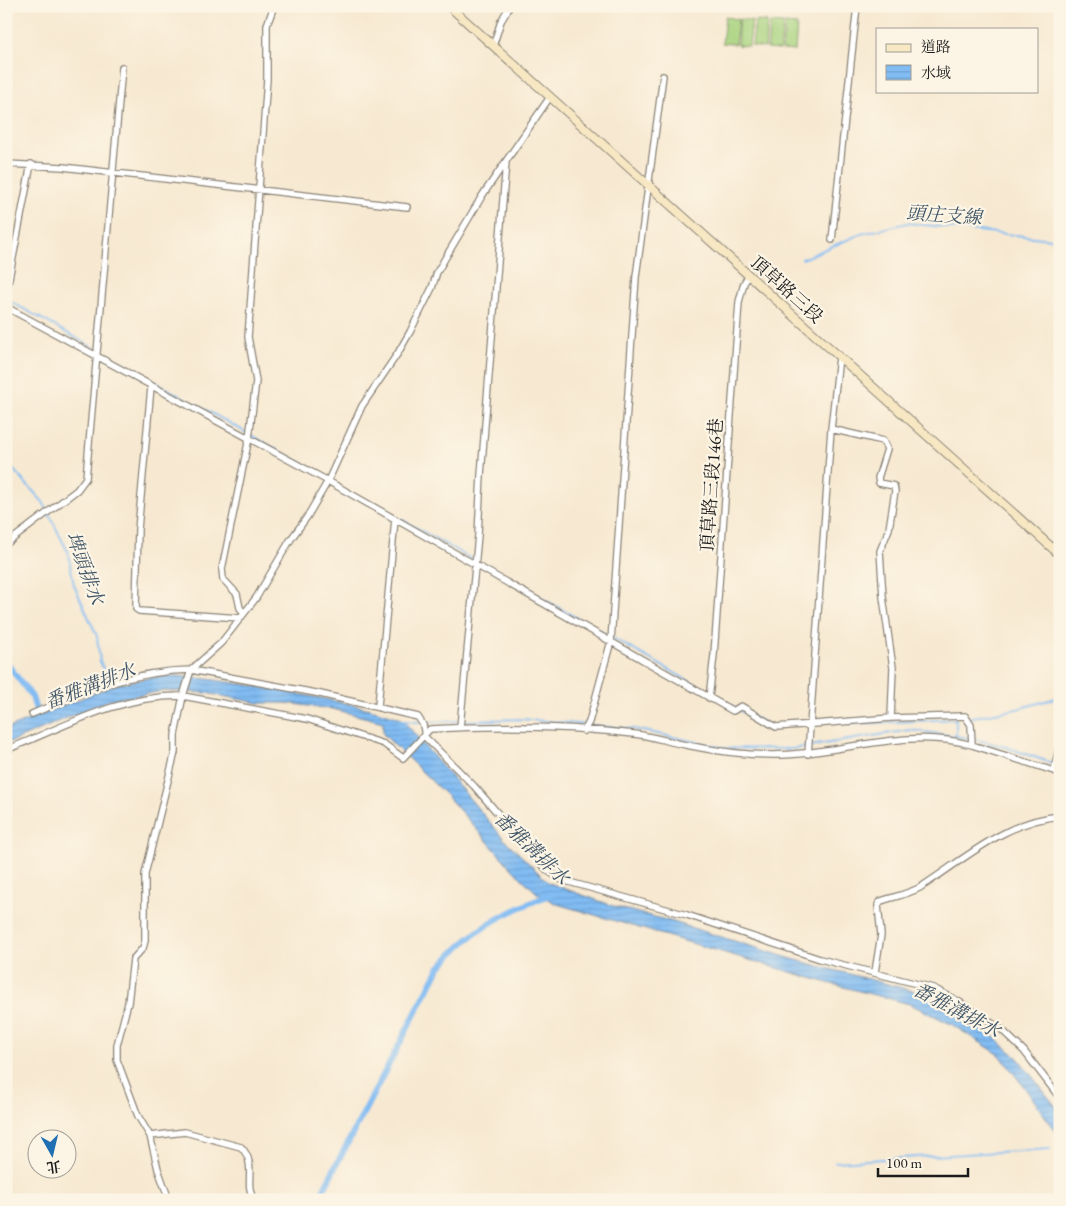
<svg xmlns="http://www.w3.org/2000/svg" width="1066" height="1206" viewBox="0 0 1066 1206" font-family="'EB Garamond','Noto Serif TC',serif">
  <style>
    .green { fill: #a8d37f; stroke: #62784e }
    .water { fill: url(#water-rules); stroke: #4e6c88 }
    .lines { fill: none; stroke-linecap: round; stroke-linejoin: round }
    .stream { stroke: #81bcf3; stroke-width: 2 }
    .canal { stroke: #81bcf3; stroke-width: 6 }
    .street-casing { stroke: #8a8276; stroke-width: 8 }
    .secondary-casing { stroke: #8a8276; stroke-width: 10 }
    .street { stroke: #fff; stroke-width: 5.5 }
    .secondary { stroke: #f7e8c3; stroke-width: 8 }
    .labels { text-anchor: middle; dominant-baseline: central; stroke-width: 4.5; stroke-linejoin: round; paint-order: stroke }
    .street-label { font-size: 18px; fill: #1c1c1c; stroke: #fcf5e5 }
    .water-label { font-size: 19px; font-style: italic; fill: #3f5467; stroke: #fcf5e5 }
  </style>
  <defs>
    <pattern id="water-rules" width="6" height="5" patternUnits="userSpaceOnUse" patternTransform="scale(1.25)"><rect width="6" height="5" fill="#81bcf3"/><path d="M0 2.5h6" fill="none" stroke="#6fa1d0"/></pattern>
  </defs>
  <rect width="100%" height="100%" fill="#fcf5e5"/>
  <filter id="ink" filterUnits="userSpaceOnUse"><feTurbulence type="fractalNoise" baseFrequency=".02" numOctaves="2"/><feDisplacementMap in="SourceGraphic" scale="10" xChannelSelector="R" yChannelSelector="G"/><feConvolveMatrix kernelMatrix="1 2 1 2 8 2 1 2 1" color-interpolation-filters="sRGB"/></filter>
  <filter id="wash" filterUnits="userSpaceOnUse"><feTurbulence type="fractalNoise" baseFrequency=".0096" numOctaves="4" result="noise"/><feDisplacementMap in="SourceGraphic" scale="20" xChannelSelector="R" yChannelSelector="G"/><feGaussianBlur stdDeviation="1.12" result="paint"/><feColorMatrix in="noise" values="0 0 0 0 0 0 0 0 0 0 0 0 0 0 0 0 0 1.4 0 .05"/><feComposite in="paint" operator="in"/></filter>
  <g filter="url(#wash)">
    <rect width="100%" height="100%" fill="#f7e9d1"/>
    <path class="green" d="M725 17 738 19 735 44 722 43Z
      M739 19 752 21 749 46 737 45Z
      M755 21 767 22 765 48 752 46Z
      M770 23 783 24 780 50 767 49Z
      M785 24 797 25 795 51 782 50Z"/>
    <path class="water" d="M165 675C209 678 251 685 294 693 330 700 367 706 402 719L504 839 549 883 619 908 670 921 792 959 914 991 944 1003 989 1033 1017 1057 1060 1112V1138L1036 1103 1000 1055 951 1024 910 1004 828 983 557 904 537 893 513 870 446 795 383 734V722L333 709 286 703H259L206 693 164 691 109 700 6 744V729L117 684Z"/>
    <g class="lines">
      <path class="stream" d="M802 259 861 234 907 223 1060 240
        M6 299 319 473
        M6 462 43 502 47 510
        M49 514 68 552 74 585 97 636 100 661 112 688
        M401 519 473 560
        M478 562 735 707
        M739 710 774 728
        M968 718 1017 709 1060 697
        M401 721 419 722
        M424 722 522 719 634 729 725 748 791 749 806 747
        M851 724 956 719V735
        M974 739 1006 747 1060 766
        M811 746 910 730 969 738
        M835 1162 1050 1149
        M320 1195 323 1200"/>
      <path class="canal" d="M6 662 32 697 39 720
        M318 1200 439 968C473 928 504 913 552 894"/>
    </g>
  </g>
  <g filter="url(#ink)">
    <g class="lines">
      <defs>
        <path id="street" d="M493 46 501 21 510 6
          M6 164 63 167 407 207
          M832 240 857 6
          M6 294 31 164
          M6 307 328 481 733 711 741 706 776 727 891 718 965 716 971 725 972 745 1060 773
          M151 387 138 529 136 609 139 611 240 618
          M831 429 883 441 887 449 878 478 879 483 894 486 895 491 889 529 880 551 883 597 893 668 891 718
          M6 544 77 490 86 478 122 67
          M244 613 240 608 237 594 223 579 222 569 249 438 256 381 248 337 267 79V25L274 6
          M709 698 714 655 739 302 744 283 749 275
          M378 706 395 519
          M32 714C85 691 132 671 191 670L316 693 418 717 423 725 425 737 474 786 548 871 562 880 687 915 820 959 933 988 958 1001 1001 1029 1024 1051 1060 1098
          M460 727 478 535 481 475 506 162
          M584 731 589 722 611 641 636 277 663 76
          M6 750C64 727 119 695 183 696L307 719 384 744 403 758 430 729C497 725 567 726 634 734 652 736 669 742 686 745 715 751 743 755 773 755 840 755 904 726 972 745
          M808 754 831 429 839 357
          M1054 771 1060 743
          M875 972 881 935 878 905 881 901C893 897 909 894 921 887 965 859 1005 821 1060 816
          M150 1136 185 1132 241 1147C258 1165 243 1183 254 1200
          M169 1200 158 1169 150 1136 138 1116 117 1060V1045L128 1003 133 959 143 948 145 941V874L175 752V735L183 696 191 670 221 643 232 629 256 598 291 539 307 517 328 481 362 406 398 353 410 332 432 288 437 272 482 196 550 97"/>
        <path id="secondary" d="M449 6 1060 555"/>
      </defs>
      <use href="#street" class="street-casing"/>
      <use href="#secondary" class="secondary-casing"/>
      <use href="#street" class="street"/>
      <use href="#secondary" class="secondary"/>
    </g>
  </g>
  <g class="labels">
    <g class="street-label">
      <text transform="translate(787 289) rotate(42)">頂草路三段</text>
      <text transform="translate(711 485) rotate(-86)">頂草路三段146巷</text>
    </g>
    <g class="water-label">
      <text transform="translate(944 215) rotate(4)">頭庄支線</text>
      <text transform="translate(85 568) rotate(70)">埤頭排水</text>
      <text transform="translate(90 686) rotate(-21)">番雅溝排水</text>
      <text transform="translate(532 848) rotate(44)">番雅溝排水</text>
      <text transform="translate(957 1010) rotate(28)">番雅溝排水</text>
    </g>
  </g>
  <rect width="1066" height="1206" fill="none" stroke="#fcf5e5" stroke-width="25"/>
  <rect x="876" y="28" width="162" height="65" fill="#fcf5e5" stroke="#a29e95"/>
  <rect x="886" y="44" width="25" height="8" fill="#f7e8c3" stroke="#a29e95"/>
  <text x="921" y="52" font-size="15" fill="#1c1c1c">道路</text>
  <rect x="886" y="65" width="25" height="15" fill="url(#water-rules)" stroke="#a29e95"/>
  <text x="921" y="78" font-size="15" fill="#1c1c1c">水域</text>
  <g transform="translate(52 1154) rotate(172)"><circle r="24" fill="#fcf5e5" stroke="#a29e95"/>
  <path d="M0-4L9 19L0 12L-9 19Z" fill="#1f6fb2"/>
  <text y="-8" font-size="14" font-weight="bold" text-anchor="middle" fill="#1c1c1c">北</text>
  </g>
  <path d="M878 1168v8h90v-8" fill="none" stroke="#1c1c1c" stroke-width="2.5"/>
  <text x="886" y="1168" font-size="15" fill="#1c1c1c" stroke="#fcf5e5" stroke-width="4" paint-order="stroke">100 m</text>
</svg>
